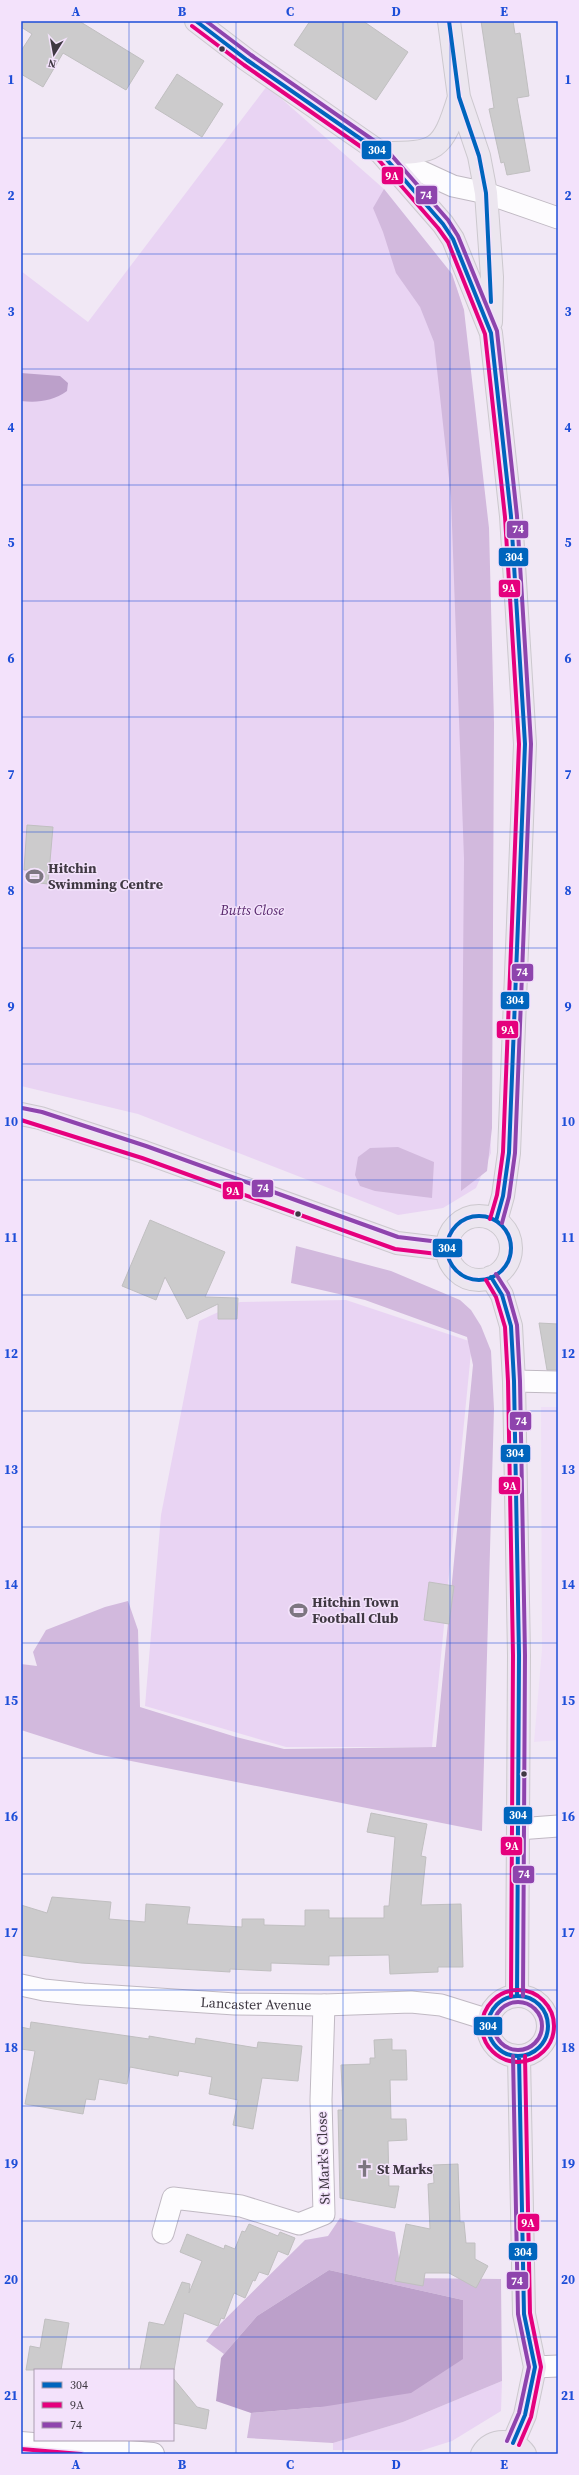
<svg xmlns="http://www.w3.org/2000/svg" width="579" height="2475" viewBox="0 0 579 2475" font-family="'Source Serif 4',serif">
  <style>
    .built { fill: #efdff7 }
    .green { fill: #e9d4f3 }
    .forest { fill: #d2b9dd }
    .water { fill: #bca0ca }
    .building { fill: #cccbcc; stroke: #c0bfc0 }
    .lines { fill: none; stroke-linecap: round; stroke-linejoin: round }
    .minor-casing { stroke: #c0b9c3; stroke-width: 23 }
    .tertiary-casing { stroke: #c0b9c3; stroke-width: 24 }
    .primary-casing { stroke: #ccc8ce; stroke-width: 24 }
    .minor { stroke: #fdfcfe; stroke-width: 21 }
    .tertiary { stroke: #fdfcfe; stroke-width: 22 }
    .primary { stroke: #ece6ef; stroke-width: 22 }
    .bus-1-casing { stroke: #f3e2fb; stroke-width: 7 }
    .bus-2-casing { stroke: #f3e2fb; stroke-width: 7 }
    .bus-3-casing { stroke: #f3e2fb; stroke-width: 7 }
    .bus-1 { stroke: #0065bd; stroke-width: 4 }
    .bus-2 { stroke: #e5007d; stroke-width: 4 }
    .bus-3 { stroke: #8e44ad; stroke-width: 4 }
    .grid { fill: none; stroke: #1d4ed8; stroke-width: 1; stroke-opacity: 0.55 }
    .bus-dot { fill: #3f3842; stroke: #f3e2fb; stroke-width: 1.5 }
    .labels { text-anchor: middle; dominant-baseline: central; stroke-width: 3; stroke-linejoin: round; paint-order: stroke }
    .poi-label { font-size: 14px; font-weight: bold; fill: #3f3842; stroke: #f3e2fb; text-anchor: start }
    .park-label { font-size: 14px; font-style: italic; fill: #5a2a6e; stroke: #f3e2fb }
    .street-label { font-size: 14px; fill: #3f3842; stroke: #f3e2fb }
    .line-badge { stroke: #f3e2fb; stroke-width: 1.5 }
    .badge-label { font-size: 11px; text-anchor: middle; font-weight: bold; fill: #fff }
    .neatline { fill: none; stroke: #1d4ed8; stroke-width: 1.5 }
    .grid-label { font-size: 13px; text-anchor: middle; font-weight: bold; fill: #1d4ed8 }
  </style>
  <rect width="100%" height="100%" fill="#f1e8f5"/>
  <path class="built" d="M541 1407H558V1740L534 1742 542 1650Z"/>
  <path class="green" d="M267 86 384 189 452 274 464 310 491 1153 476 1188 443 1208 398 1215 138 1114 21 1086V271L88 322Z
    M346 1300 472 1342 432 1747H286L145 1706 161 1515 199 1321 240 1302Z
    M502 2381 501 2411 452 2441 420 2451 333 2450V2443L403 2422Z"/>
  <path class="forest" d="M384 189 452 274 464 310 489 528 494 723 492 1128 487 1171 461 1191 464 859 451 497 434 342 420 307 396 273 383 232 373 208Z
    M398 1147 434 1162 432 1198 375 1191 360 1186 355 1175 358 1157 370 1148Z
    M296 1246 391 1271 460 1300 471 1310 481 1326 491 1351 494 1409 482 1831 96 1754 21 1730V1664L37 1666 33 1652 46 1630 105 1607 128 1601 138 1630 140 1707 236 1737 284 1749 436 1747 473 1365 467 1337 365 1300 291 1283Z
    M340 2218 395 2232 402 2278 501 2279 502 2381 403 2422 333 2443 247 2438 251 2413 321 2407 463 2300 329 2270 257 2316 224 2354 206 2341 214 2330 305 2240 328 2236Z"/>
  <path class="water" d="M21 373 60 376 68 383 67 391C53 401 38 403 21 401Z
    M329 2270 463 2300V2359L411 2393 321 2407 251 2413 216 2401 221 2358 224 2354 257 2316Z"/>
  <path class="building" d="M21 21H79L144 61 126 90 63 53 43 87 21 74V51L32 34 21 27Z
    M310 21H363L408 52 376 100 294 45Z
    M481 21H513L515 34 520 33 529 96 517 98 530 171 507 175 504 162 501 163 489 109 494 108Z
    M177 74 223 104 202 137 155 108Z
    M27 825 53 827 48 884 31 882 32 870H24Z
    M150 1220 225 1252 205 1297 238 1298 237 1319H218V1304L187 1319 165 1277 156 1300 122 1286Z
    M539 1323 558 1324V1370H547Z
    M429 1582 454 1586 449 1624 424 1620Z
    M371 1813 427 1824 421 1856 426 1857 421 1905 461 1904 463 1967H438V1972L390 1974 389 1955 329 1956V1965L271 1963V1971L230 1969V1972L81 1963 21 1955V1905L47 1913 52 1897 111 1902 109 1919 145 1922 146 1904 190 1907 187 1924 242 1927V1919H264V1925L305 1926V1910H329V1918H384V1906H389L395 1837 367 1832Z
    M31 2022 149 2039V2036L195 2044 196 2038 257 2048 258 2042 302 2046 298 2081 262 2078 253 2129 233 2125 238 2100 209 2094 212 2077 179 2071 178 2076 130 2067 127 2084 99 2079 95 2100 86 2099 83 2114 25 2104 35 2051 21 2049V2027L30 2029Z
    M392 2039V2050H406L407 2080H390L391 2119H406L407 2140 388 2141 389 2186H399L395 2208 340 2198 338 2110H343L341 2065 370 2064V2058H375L374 2040Z
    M458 2164 460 2222H464L466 2243H475V2259L488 2266 476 2288 449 2273H425L423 2286 395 2281 406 2224 430 2229 428 2184 434 2183 433 2165Z
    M249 2224 278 2236 280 2232 295 2238 288 2255 278 2251 268 2275 259 2272 255 2281 253 2280 245 2298 234 2293 224 2319 221 2318 218 2326 184 2313 174 2370H140L149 2322 164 2325 182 2282 190 2284 189 2293 202 2261 180 2252 187 2234 224 2249 225 2245 235 2249 242 2231 245 2232Z
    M45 2319 69 2323 61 2370H26L30 2346 40 2348Z
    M173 2378 197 2407 209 2410 206 2429 173 2423Z"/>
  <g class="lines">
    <defs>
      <g id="minor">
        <path d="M381 153 453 186 486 193 558 218"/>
        <path d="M514 1381 558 1382"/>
        <path d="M518 1829 558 1826"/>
        <path id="s1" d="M21 1985 44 1990 83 1994 235 2004 324 2005 411 2002 441 2005 489 2020"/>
        <path d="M548 2027H558"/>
        <path d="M163 2233 173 2198 241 2206 299 2224 324 2214 321 2100 324 2005"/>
        <path d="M535 2367 558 2366"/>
      </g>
      <path id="tertiary" d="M21 2443 153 2454"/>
      <path id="primary" d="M196 21 247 60 381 153 443 224 453 239 491 333 511 516 525 744 509 1153 503 1196 496 1221
        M449 21 459 97 479 156 486 193 492 277 491 322
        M381 153C437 153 442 152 459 97
        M21 1114 40 1118 144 1152 397 1243 447 1249
        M447 1248a32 32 0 1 1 64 0a32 32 0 1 1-64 0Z
        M491 1277 502 1295 511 1326 514 1381 519 1655 517 1996
        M488 2026a30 30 0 1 1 60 0a30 30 0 1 1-60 0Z
        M513 2443 525 2415 535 2367 524 2314 519 2056
        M482 2454C492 2437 515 2439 525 2454"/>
    </defs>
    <use href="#minor" class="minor-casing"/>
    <use href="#tertiary" class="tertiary-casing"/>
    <use href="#primary" class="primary-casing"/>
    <use href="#minor" class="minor"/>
    <use href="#tertiary" class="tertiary"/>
    <use href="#primary" class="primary"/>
    <defs>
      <path id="bus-1" d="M196 21 247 60 381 153 443 224 453 239 491 333 511 516 525 744 509 1153 503 1196 496 1221
        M449 21 459 97 479 156 486 193 491 302
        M447 1248a32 32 0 1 1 64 0a32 32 0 1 1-64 0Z
        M491 1277 502 1295 511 1326 514 1381 519 1655 517 1996
        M488 2026a30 30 0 1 1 60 0a30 30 0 1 1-60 0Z
        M513 2443 525 2415 535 2367 524 2314 519 2056"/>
      <path id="bus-2" d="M192 26 244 65 377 158 438 228 448 242 485 334 505 517 519 744 503 1152 497 1195 490 1219
        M21 1120 142 1158 395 1249 446 1255
        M486 1280 496 1297 505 1327 508 1381 513 1655 511 1996
        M482 2026a36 36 0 1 1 72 0a36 36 0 1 1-72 0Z
        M519 2445 531 2417 541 2367 530 2313 525 2056
        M21 2449 81 2454"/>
      <path id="bus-3" d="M206 21 251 55 386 149 448 220 458 236 497 331 517 516 531 744 515 1153 509 1197 502 1223
        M22 1108 42 1112 146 1146 398 1237 448 1243
        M496 1274 508 1293 517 1325 520 1381 525 1655 523 1996
        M494 2026a24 24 0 1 1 48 0a24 24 0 1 1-48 0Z
        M507 2441 519 2413 529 2367 518 2314 513 2056"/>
    </defs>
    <use href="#bus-1" class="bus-1-casing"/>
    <use href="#bus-2" class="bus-2-casing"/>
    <use href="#bus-3" class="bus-3-casing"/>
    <use href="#bus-1" class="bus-1"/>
    <use href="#bus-2" class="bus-2"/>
    <use href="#bus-3" class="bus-3"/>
  </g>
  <path class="grid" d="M129 21V2370M236 21V2454M343 21V2454M450 21V2454M21 138H558M21 254H558M21 369H558M21 485H558M21 601H558M21 717H558M21 832H558M21 948H558M21 1064H558M21 1180H558M21 1295H558M21 1411H558M21 1527H558M21 1643H558M21 1758H558M21 1874H558M21 1990H558M21 2106H558M21 2221H558M21 2337H558M129 2440V2454"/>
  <defs>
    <symbol id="stadium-bare" viewBox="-9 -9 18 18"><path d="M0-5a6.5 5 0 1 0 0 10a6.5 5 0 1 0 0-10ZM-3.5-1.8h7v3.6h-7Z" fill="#7d7681" stroke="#f3e2fb" stroke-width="2.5" paint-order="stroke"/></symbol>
    <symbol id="church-bare" viewBox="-9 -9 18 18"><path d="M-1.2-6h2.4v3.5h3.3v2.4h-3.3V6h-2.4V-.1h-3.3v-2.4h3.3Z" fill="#7d7681" stroke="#f3e2fb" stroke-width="2.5" paint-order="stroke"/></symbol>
  </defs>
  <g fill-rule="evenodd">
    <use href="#stadium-bare" x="22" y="864" width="25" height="25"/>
    <use href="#stadium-bare" x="286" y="1598" width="25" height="25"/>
    <use href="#church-bare" x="352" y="2156" width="25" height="25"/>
  </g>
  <g class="bus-dot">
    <circle cx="222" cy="49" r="3.5"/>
    <circle cx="298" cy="1214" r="3.5"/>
    <circle cx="524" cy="1774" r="3.5"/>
  </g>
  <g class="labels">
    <g class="poi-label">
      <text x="48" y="868">Hitchin<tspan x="48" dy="16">Swimming Centre</tspan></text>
      <text x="312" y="1602">Hitchin Town<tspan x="312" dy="16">Football Club</tspan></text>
      <text x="377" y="2169">St Marks</text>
    </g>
    <g class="park-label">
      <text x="252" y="910">Butts Close</text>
    </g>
    <g class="street-label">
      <text stroke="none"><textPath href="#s1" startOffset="236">Lancaster Avenue</textPath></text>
      <text transform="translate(323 2158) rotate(-92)">St Mark's Close</text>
    </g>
  </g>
  <g class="line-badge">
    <rect x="361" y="140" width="31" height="20" rx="4" fill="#0065bd"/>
    <rect x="381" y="166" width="23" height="19" rx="4" fill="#e5007d"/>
    <rect x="415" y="185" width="23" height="20" rx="4" fill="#8e44ad"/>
    <rect x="506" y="520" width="23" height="19" rx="4" fill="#8e44ad"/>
    <rect x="498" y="547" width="31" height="20" rx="4" fill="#0065bd"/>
    <rect x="498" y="579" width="23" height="19" rx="4" fill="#e5007d"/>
    <rect x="511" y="963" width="23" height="19" rx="4" fill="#8e44ad"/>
    <rect x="500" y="991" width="30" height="19" rx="4" fill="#0065bd"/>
    <rect x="496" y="1020" width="23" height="19" rx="4" fill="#e5007d"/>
    <rect x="251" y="1179" width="23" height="19" rx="4" fill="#8e44ad"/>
    <rect x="222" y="1181" width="22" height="19" rx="4" fill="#e5007d"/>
    <rect x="432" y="1238" width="31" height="20" rx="4" fill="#0065bd"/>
    <rect x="509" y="1411" width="23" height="20" rx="4" fill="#8e44ad"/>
    <rect x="500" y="1444" width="31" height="19" rx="4" fill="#0065bd"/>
    <rect x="498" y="1476" width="23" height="19" rx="4" fill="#e5007d"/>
    <rect x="503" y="1806" width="30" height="19" rx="4" fill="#0065bd"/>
    <rect x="500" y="1836" width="23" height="20" rx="4" fill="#e5007d"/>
    <rect x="512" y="1865" width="23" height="19" rx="4" fill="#8e44ad"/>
    <rect x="473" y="2016" width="30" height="20" rx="4" fill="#0065bd"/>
    <rect x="517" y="2213" width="23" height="19" rx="4" fill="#e5007d"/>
    <rect x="508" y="2242" width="30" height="19" rx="4" fill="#0065bd"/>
    <rect x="506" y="2271" width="23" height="19" rx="4" fill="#8e44ad"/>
  </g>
  <g class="badge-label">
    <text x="377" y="154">304</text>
    <text x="392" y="180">9A</text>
    <text x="426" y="199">74</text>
    <text x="518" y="533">74</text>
    <text x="514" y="561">304</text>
    <text x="509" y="592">9A</text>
    <text x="522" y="976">74</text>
    <text x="515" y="1004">304</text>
    <text x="508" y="1034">9A</text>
    <text x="263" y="1192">74</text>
    <text x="233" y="1195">9A</text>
    <text x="447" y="1252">304</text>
    <text x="521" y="1425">74</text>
    <text x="515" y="1457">304</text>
    <text x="510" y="1490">9A</text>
    <text x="518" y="1819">304</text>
    <text x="512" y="1850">9A</text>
    <text x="524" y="1878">74</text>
    <text x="488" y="2030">304</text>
    <text x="528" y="2227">9A</text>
    <text x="523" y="2256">304</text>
    <text x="517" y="2285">74</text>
  </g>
  <rect width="579" height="2475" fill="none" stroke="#f3e2fb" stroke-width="44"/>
  <rect x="34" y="2369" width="140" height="72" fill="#f3e2fb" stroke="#ab9eb1"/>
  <rect x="42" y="2382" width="20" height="6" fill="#0065bd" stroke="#ab9eb1"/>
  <text x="70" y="2389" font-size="12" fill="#3f3842">304</text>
  <rect x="42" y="2402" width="20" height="6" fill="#e5007d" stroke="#ab9eb1"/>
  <text x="70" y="2409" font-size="12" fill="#3f3842">9A</text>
  <rect x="42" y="2422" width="20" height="6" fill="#8e44ad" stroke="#ab9eb1"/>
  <text x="70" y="2429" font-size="12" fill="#3f3842">74</text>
  <g transform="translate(54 54) rotate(191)" stroke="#f3e2fb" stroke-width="3" paint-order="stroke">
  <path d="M0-3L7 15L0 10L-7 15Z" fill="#3f3842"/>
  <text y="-6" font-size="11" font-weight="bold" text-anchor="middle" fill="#3f3842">N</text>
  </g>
  <rect x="22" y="22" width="535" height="2431" class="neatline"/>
  <g class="grid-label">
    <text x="76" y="16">A</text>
    <text x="182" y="16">B</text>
    <text x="290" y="16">C</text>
    <text x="396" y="16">D</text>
    <text x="504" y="16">E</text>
    <text x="11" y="84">1</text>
    <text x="568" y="84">1</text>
    <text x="11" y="200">2</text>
    <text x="568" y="200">2</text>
    <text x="11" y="316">3</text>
    <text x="568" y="316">3</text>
    <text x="11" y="432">4</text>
    <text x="568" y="432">4</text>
    <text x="11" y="547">5</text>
    <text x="568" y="547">5</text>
    <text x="11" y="663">6</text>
    <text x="568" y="663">6</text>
    <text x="11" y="779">7</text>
    <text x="568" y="779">7</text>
    <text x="11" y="895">8</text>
    <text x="568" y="895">8</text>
    <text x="11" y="1011">9</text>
    <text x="568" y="1011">9</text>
    <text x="11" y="1126">10</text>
    <text x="568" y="1126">10</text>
    <text x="11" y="1242">11</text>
    <text x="568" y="1242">11</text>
    <text x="11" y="1358">12</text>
    <text x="568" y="1358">12</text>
    <text x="11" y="1474">13</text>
    <text x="568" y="1474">13</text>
    <text x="11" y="1589">14</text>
    <text x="568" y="1589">14</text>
    <text x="11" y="1705">15</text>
    <text x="568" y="1705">15</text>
    <text x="11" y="1821">16</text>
    <text x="568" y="1821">16</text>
    <text x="11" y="1937">17</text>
    <text x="568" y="1937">17</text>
    <text x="11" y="2052">18</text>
    <text x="568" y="2052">18</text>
    <text x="11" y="2168">19</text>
    <text x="568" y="2168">19</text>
    <text x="11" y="2284">20</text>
    <text x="568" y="2284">20</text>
    <text x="11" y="2400">21</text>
    <text x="568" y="2400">21</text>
    <text x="76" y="2469">A</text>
    <text x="182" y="2469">B</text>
    <text x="290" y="2469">C</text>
    <text x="396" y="2469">D</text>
    <text x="504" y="2469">E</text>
  </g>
</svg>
